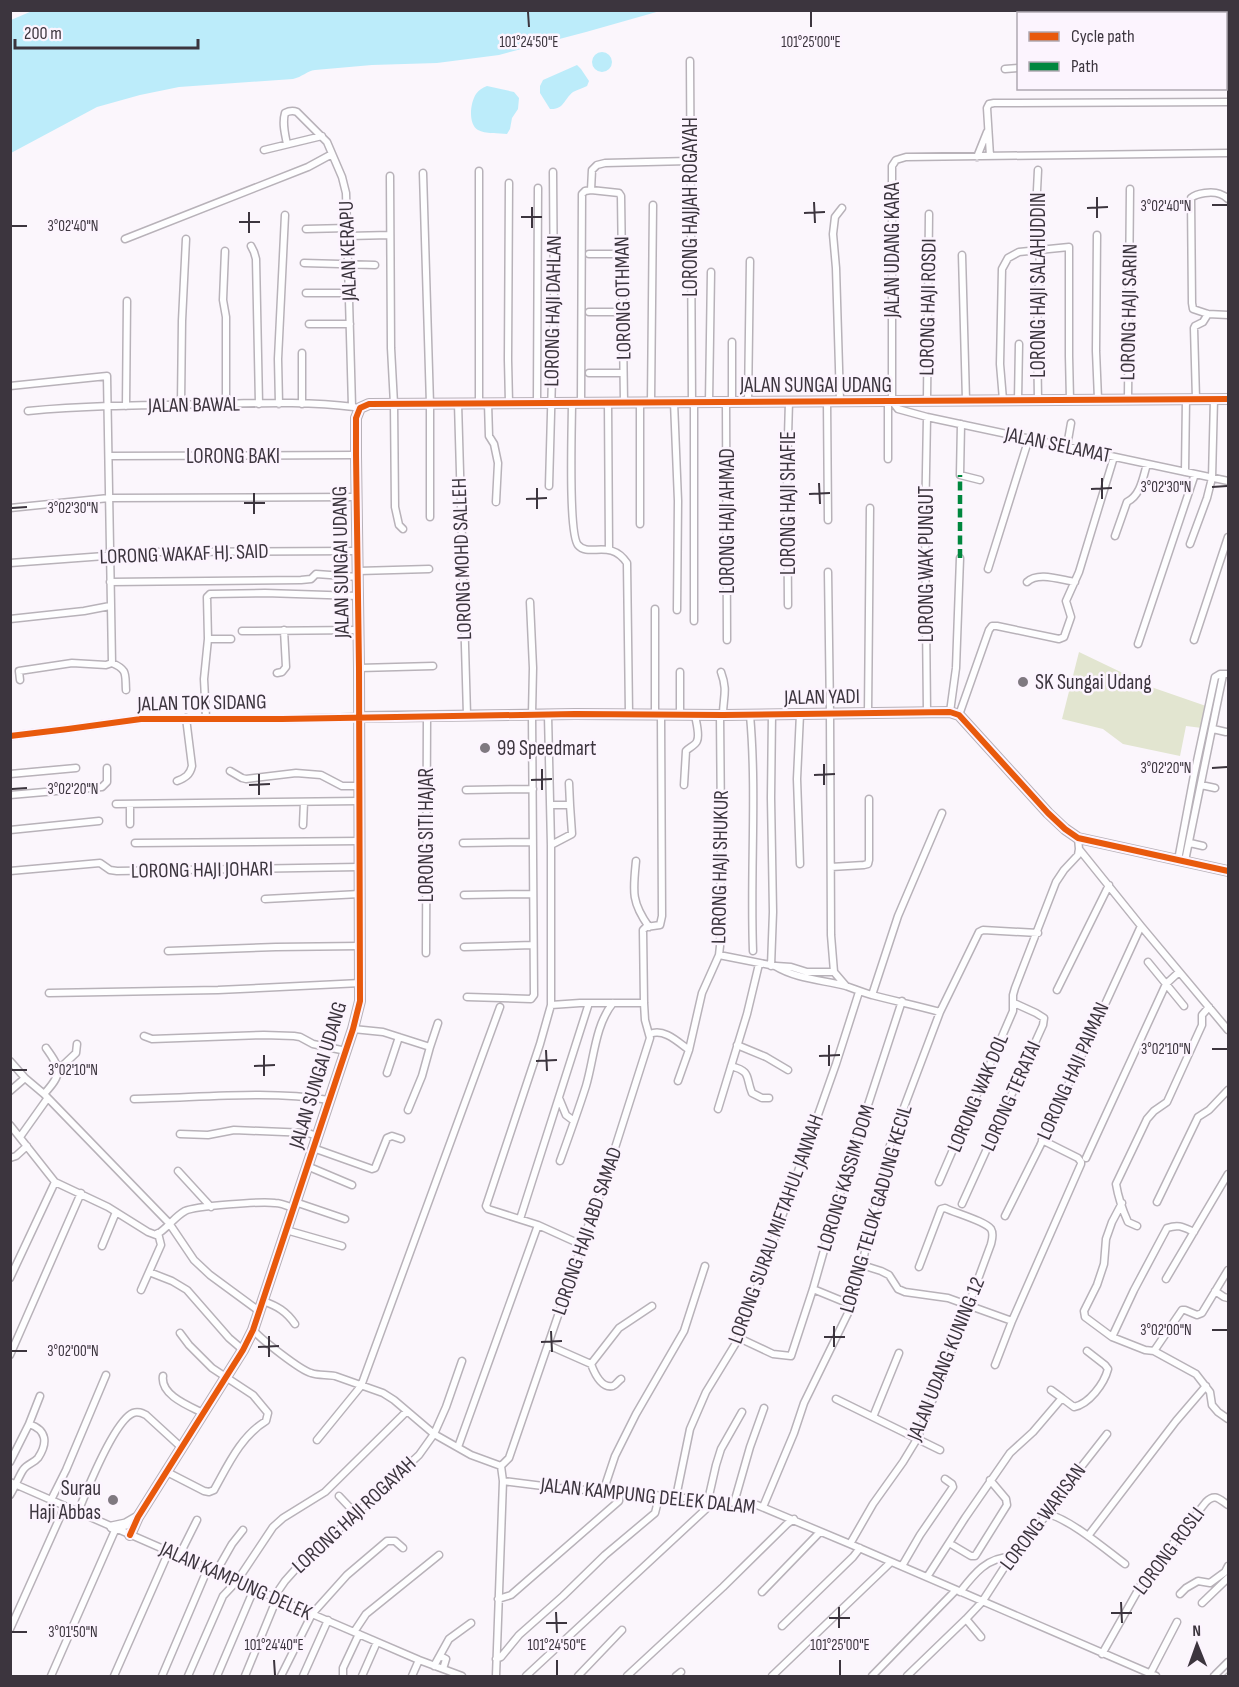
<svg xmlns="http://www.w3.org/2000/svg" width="1239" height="1687" viewBox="0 0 1239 1687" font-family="'Sofia Sans Condensed',sans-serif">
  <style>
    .green { fill: #e2e5d0 }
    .water { fill: #bcecfa }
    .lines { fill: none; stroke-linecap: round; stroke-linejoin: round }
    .street-casing { stroke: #b8b2b9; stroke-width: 9 }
    .secondary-casing { stroke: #b8b2b9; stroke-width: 12 }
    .street { stroke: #fefeff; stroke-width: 6 }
    .secondary { stroke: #fefeff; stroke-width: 9 }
    .rail { stroke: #c5c4c6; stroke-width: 1.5; stroke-dasharray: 8 8; stroke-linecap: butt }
    .quiet { stroke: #00873e; stroke-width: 4.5; stroke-dasharray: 9 4.5; stroke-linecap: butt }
    .cycleway-casing { stroke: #fcf4fe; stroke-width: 10 }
    .cycleway { stroke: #e8590c; stroke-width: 6 }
    .ticks { fill: none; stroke: #3c353e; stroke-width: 2 }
    .poi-dot { fill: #7f7980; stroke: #fcf4fe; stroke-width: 2 }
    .labels { text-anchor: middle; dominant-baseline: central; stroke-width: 5; stroke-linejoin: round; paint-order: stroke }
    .street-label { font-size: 21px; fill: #3c353e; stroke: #fcf4fe }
    .poi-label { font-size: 21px; fill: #3c353e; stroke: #fcf4fe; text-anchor: start }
    .ticks-label { font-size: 15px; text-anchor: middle; fill: #3c353e; stroke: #fcf4fe; stroke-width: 5; stroke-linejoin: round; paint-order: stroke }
  </style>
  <rect width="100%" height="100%" fill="#fbf6fc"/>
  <path class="green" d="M1079 652 1154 688 1206 706 1202 728 1186 726 1180 756 1123 744 1103 729 1062 719Z"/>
  <path class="water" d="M32 11V10L660 11 586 32 499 55 437 63 372 65 315 70C307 71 302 77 293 79L179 87 140 95 97 107 11 153V20Z
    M592 62a10 10 0 1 1 20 0a10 10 0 1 1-20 0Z
    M577 65 581 69 589 81 587 86C583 88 577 90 573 92 564 99 564 110 550 109L540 93V86L543 80Z
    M487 86 514 92 519 98 518 109 512 118 510 129 507 134C499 133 485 134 478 130 468 124 470 103 476 94 479 90 482 88 487 86Z"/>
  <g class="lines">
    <defs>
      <path id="street" d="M690 61 692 402
        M1226 64H1228
        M1005 69 1018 68
        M287 144C285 134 282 123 285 113 289 111 292 110 297 112L327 142 342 177 346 193 352 406
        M264 150 322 136
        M1228 153 906 157 896 160 892 166V401L898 409 927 417 1228 481
        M990 156 987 108 989 104 994 103 1228 102
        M977 157 987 132
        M1038 170 1035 231 1040 249 1037 334 1038 400
        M479 171V403
        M423 173 430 404V517
        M390 176 391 348 394 404 395 507 399 525 403 529
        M1228 199C1226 197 1223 195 1220 194 1212 191 1197 193 1191 198L1192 303 1193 309 1208 314 1228 315
        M306 229 348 228
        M1097 235 1096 351 1098 399
        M348 236 390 235
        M125 239 308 167 332 154
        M251 246 254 252 256 259 259 404
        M225 251 223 300 226 317V404
        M589 254H623
        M962 255 966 400
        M304 263 375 265
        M306 293H350
        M589 312H623
        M309 324H350
        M732 342V402
        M302 353V404
        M589 373H623
        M10 386 107 376 112 663C128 670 125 674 126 690
        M1128 399 1130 189
        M1196 399 1194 328 1195 326 1203 322 1208 314
        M927 400 929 214
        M1003 400 1000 364 1002 269 1008 258 1019 252 1069 247V356L1070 400
        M1018 400 1019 344
        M827 401 828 520
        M840 401 836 268 833 234 835 217 842 208
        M888 401V459
        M581 402 582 194 585 191 591 190
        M608 402 609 550
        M624 402 621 196 619 193 591 190 592 170 597 165 605 163 689 161
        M651 402 653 205
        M674 402 678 501 677 610
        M709 402 711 272
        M726 402 727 640
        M748 402 750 261
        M458 403 467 715
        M488 403 489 436 494 444 498 463 496 502
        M509 403 508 360 509 183
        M537 403 538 188
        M572 403C572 425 568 533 578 545 589 558 610 538 627 563L629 714
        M181 404 182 321 186 239
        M279 404 278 359 285 215
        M126 406 127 301
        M28 411C90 405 153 405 216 404 261 403 308 401 354 407
        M927 417 925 526 927 712
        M961 424 960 475 980 480
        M1067 446 1071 423
        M109 456 356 455
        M1185 472 1186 399
        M549 486 554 305 553 172
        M10 508 109 498 357 497
        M640 524V402
        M1115 536 1127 502C1141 495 1143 477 1147 464
        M1190 544 1207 498 1212 478 1214 399
        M10 563 159 552 357 551
        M988 569 1029 438
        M358 571 429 569
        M828 572 830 713 831 935 834 972 846 986
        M110 582 301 580 311 579 316 574 358 577
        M1027 582C1038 571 1061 580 1075 582
        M788 605 787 472 789 401
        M10 619 84 611 110 606
        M694 621V402
        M242 631 359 630
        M208 639H231
        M1194 640 1228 537
        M1138 644 1195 474
        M359 668 433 666
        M680 672V715
        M721 672C728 691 723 697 723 715
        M277 673 282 672 286 667 284 630
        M20 680 19 671 72 663 106 665 112 663
        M950 712 956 668 960 558
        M868 713 870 508
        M548 715 551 845V1005L540 1044 486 1206 488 1209 491 1210 538 1225 582 1245
        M655 715V609
        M750 715C757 793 750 872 753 951
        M959 715 989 630 992 626H997L1059 639 1064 637 1071 617 1066 601 1079 572 1114 457
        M206 718 204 679 208 639 207 597 210 594 265 593 358 596
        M1213 729 1226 732
        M10 736 68 729 141 719H282L359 717
        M230 771 242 778 246 779 296 773 321 775 342 786H359
        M10 774 76 768
        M177 781C185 778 190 775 192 766L186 718
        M684 785 686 751C688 748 696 745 697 741 700 735 696 722 695 715
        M1201 785 1215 788
        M466 790 533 789
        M10 795 102 787 107 782V768
        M116 804 359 801
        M550 805H570L569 783
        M130 824V804
        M303 825 304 802
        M10 830 99 821
        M1078 838 1079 849 1141 926 1228 1030
        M135 843 360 841
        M463 843 533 842
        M1190 843 1203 846
        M551 845 572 834 570 805
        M1178 860 1194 775 1215 677 1220 674H1228
        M636 861C633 891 631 902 649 927
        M1185 861 1223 675
        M800 864 797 779 800 714
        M831 867 864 865 868 864 869 860V799
        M10 871 100 863 110 870 117 871 359 867
        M464 895 533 894
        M265 899 360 894
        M464 947 533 945
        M168 951 276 947 360 946
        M426 953 427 716
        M719 955 775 966C796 979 823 980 846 986 855 989 863 993 872 995 895 1001 918 1006 940 1012
        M1148 962 1184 1006
        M771 966 773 912 771 798 772 714
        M776 966 791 967 807 972H834
        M1057 990 1109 885
        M49 993 218 990 361 983
        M872 995 898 916 942 813
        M467 997 531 999 534 995 532 714 533 668 530 602
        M551 1005 580 1003H644
        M353 1029 383 1032 430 1047 422 1076 408 1110
        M650 1034C664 1028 678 1042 689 1050
        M144 1036 152 1039 264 1035 294 1036 300 1037 313 1044 346 1051
        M737 1045 766 1057 788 1070
        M430 1047 438 1023
        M10 1061 25 1078
        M731 1066C752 1072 745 1076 752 1093L762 1098H769
        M58 1070 76 1053 77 1044
        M387 1073 399 1037
        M678 1081 689 1050 702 993 719 955 720 946 721 824 720 715
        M10 1091 25 1078 44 1094 169 1223 194 1260 210 1275 259 1311
        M44 1094C62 1074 62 1070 46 1048
        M559 1098 566 1115 574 1121
        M134 1099C199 1098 265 1090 329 1100
        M718 1109 747 1014 759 964
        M10 1125 55 1182 108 1207 148 1232 156 1235C167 1229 174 1217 185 1211 195 1206 262 1201 275 1203 281 1203 288 1206 293 1208
        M180 1134 208 1135 234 1130 308 1133 317 1136
        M20 1137 47 1099
        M313 1148 372 1169 375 1168 387 1138 392 1136 401 1139
        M10 1158 16 1156 27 1146
        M1086 1158 1166 984 1179 972
        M560 1161C569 1136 578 1111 586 1086 594 1059 595 1025 613 1003
        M307 1166 352 1185
        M178 1171 211 1207
        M939 1182 1013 1011V995L1015 988 1056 882 1064 870 1078 855 1079 849
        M295 1202 345 1219
        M1157 1202 1198 1117 1209 1110 1228 1090
        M1122 1203 1112 1222 1106 1239 1104 1264 1097 1285 1084 1311 1085 1317 1112 1337 1145 1350 1154 1351 1196 1374 1210 1392 1212 1405 1218 1412 1228 1419
        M962 1204 1043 1025 1044 1018 1036 1013 1014 1003
        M1005 1216 1040 1146 1141 926
        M520 1219 589 1003
        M1137 1226 1128 1222C1123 1211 1118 1196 1116 1184L1147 1119 1154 1111 1167 1102 1202 1025V1015L1209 1007
        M286 1230 342 1246
        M102 1246 116 1212
        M862 1265 881 1271 889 1275 898 1289 905 1292 948 1298 1012 1321 1081 1164V1162L1078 1158 1042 1140
        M149 1272 172 1281 187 1290 229 1338 243 1350
        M10 1278 55 1182
        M1166 1279 1228 1174
        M813 1289 852 1305
        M141 1290 161 1245 158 1233
        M1215 1291 1224 1297 1228 1298
        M263 1301C277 1306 286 1311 295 1324
        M253 1330C262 1340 300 1370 311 1373 319 1376 327 1374 335 1376L383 1393 394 1400 434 1434 471 1455 501 1466
        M1112 1337 1134 1290 1167 1228C1179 1224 1183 1227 1194 1232
        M739 1338 773 1354 791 1356 813 1289 848 1166 902 1001
        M548 1345 591 1364 619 1328 652 1306
        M1154 1351 1182 1310H1185L1197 1315 1202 1313 1228 1270
        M10 1355 81 1193
        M591 1364C594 1372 601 1389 613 1386 616 1385 618 1381 621 1379
        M995 1365 1012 1321
        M163 1376C160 1395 189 1406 203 1413
        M1051 1390 1062 1398
        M836 1399 940 1450
        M873 1417 899 1353
        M29 1424 40 1396
        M317 1440 361 1386 500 1007
        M458 1447 538 1225
        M10 1462 29 1424C47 1430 48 1443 38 1458 34 1463 27 1464 23 1470 18 1478 15 1487 10 1495
        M501 1466 509 1458 575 1266 594 1208 600 1195 650 1038 645 1020 644 1003 643 930 646 927 660 925 662 916 661 715
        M167 1472 204 1491 209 1492 214 1490C228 1465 241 1436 266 1421L268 1413 253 1395 212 1368 189 1345 180 1333
        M503 1481 559 1488 653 1495 757 1505 850 1544 1156 1676
        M10 1482 312 1614 419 1660 462 1676
        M603 1492 615 1456 636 1414 684 1331 705 1266
        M339 1496 355 1513
        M676 1497 690 1429 706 1392 739 1338 836 1064 859 992
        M51 1500 66 1470 106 1375
        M734 1503 750 1447 764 1408
        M763 1507 794 1433 804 1403 852 1305 862 1265 885 1161 892 1139 940 1012 979 932 983 930 1038 933
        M78 1512C86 1492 114 1421 133 1413 138 1411 142 1413 146 1415L182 1448
        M1048 1514C1071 1520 1105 1549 1125 1564
        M1088 1536 1176 1421 1206 1386
        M949 1543 971 1556H975L977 1553 1007 1505 1006 1499 990 1480
        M850 1544 873 1504 903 1462 917 1439 946 1366 991 1244C992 1239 994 1234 991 1229 985 1221 955 1213 945 1208L941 1209 919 1267
        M179 1556 197 1520
        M902 1566 920 1535 953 1487 952 1484 945 1479
        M216 1572 232 1544 243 1530
        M927 1577 965 1518 1010 1453 1033 1432 1062 1398 1074 1407C1089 1404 1104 1384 1108 1369L1105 1365 1087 1351
        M762 1592 820 1532
        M960 1592C974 1574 987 1557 1011 1557
        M1180 1594 1186 1588 1198 1581 1210 1583 1225 1572 1228 1566
        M274 1597 285 1581 318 1544 335 1533 419 1455 434 1434 446 1407 462 1361
        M498 1599 511 1595 619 1501 620 1492
        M1202 1603 1228 1578
        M966 1619 982 1602 1011 1557 1025 1538 1048 1514 1067 1485 1107 1434
        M782 1626 853 1557 860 1548
        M10 1629 65 1506
        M354 1632 366 1614 439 1555
        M1102 1654 1146 1576 1162 1559 1174 1542 1206 1502C1215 1493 1219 1499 1228 1505
        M440 1656 446 1659 443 1669
        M496 1659 501 1657 519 1635 563 1596 605 1555 655 1513 657 1505 653 1495
        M434 1666 449 1639 471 1623
        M1150 1674 1177 1622
        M51 1676 116 1528
        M114 1676 169 1551
        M162 1676 208 1568
        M188 1676 223 1596 237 1581 273 1527 283 1518 325 1492 407 1411
        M217 1676 254 1589
        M245 1676 277 1598
        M281 1676 312 1614 347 1575 387 1541H395L403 1548
        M303 1676 328 1620
        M343 1676V1668L359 1634
        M362 1676 377 1642
        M412 1676 419 1660
        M496 1676 503 1481 501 1466
        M526 1676 706 1509 716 1465 721 1449 742 1412
        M578 1676 622 1630
        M627 1676 723 1587 787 1524 794 1519
        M676 1676 681 1672
        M772 1676 891 1562
        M872 1676 956 1590
        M907 1676 966 1619 981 1637
        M1214 1676 1228 1662"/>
      <path id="secondary" d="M359 717 575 714 723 715 950 712 959 715 1048 813 1065 829 1078 838 1228 871
        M112 1527 126 1524 138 1517
        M130 1535 138 1517 243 1350 253 1330 353 1029 360 1001 359 668 356 455V418L360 408 369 404 1228 399"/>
    </defs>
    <use href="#street" class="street-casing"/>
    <use href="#secondary" class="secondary-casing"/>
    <use href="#street" class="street"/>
    <use href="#secondary" class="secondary"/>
    <path class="rail" d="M1224 1676 1228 1672"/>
    <path class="quiet" d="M960 558V475"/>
    <defs>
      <path id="cycleway" d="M10 736 68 729 141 719H282L575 714 723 715 950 712 959 715 1048 813 1065 829 1078 838 1228 871
        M130 1535 138 1517 243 1350 253 1330 353 1029 360 1001 359 668 356 455V418L360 408 369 404 1228 399"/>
    </defs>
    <use href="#cycleway" class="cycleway-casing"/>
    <use href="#cycleway" class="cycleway"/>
  </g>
  <path class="ticks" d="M528 12 529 27M811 12V27M1097 197V218M814 202 815 223M1212 205H1227M532 207V228M1087 208 1108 207M249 212V233M804 213 825 212M521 217H542M239 222H260M12 226H27M1102 478V499M819 483 820 504M1212 487 1227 486M537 488V509M1091 489 1112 488M254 493V514M809 494 830 493M526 499 547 498M244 503H265M12 508 27 507M824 764V785M1212 768 1227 767M542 769V790M259 774V795M814 775 835 774M531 780 552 779M249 785 270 784M12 789 27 788M829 1045V1066M1212 1049H1227M546 1050 547 1071M264 1055V1076M819 1056 840 1055M536 1061 557 1060M254 1066 275 1065M12 1070H27M834 1326V1347M1212 1330H1227M551 1331 552 1352M269 1336V1357M824 1337H845M541 1342 562 1341M258 1347 279 1346M12 1351H27M1121 1602 1122 1623M839 1607V1628M556 1612 557 1633M1111 1613H1132M829 1618H850M546 1623H567M12 1632H27M274 1660 275 1675M557 1660V1675M840 1660V1675"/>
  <g class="poi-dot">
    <circle cx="1023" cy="682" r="6"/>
    <circle cx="485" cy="748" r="6"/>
    <circle cx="113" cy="1500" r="6"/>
  </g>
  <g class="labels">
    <g class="street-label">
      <text transform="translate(690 207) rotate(-90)">LORONG HAJJAH ROGAYAH</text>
      <text transform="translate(892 250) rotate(-90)">JALAN UDANG KARA</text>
      <text transform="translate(348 251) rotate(-92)">JALAN KERAPU</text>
      <text transform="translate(1038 285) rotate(-90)">LORONG HAJI SALAHUDDIN</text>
      <text transform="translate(623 298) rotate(-91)">LORONG OTHMAN</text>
      <text transform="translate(928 307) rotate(-89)">LORONG HAJI ROSDI</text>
      <text transform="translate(553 311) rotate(-89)">LORONG HAJI DAHLAN</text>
      <text transform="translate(1129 312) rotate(-89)">LORONG HAJI SARIN</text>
      <text x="816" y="385">JALAN SUNGAI UDANG</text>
      <text transform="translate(194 405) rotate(-1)">JALAN BAWAL</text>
      <text transform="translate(1058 445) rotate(12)">JALAN SELAMAT</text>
      <text x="233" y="456">LORONG BAKI</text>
      <text transform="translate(788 503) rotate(-90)">LORONG HAJI SHAFIE</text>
      <text transform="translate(727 521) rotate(-90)">LORONG HAJI AHMAD</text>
      <text transform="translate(184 554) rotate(-2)">LORONG WAKAF HJ. SAID</text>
      <text transform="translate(462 559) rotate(-92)">LORONG MOHD SALLEH</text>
      <text transform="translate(341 562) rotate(-91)">JALAN SUNGAI UDANG</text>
      <text transform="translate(926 564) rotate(-90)">LORONG WAK PUNGUT</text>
      <text transform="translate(822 697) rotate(-1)">JALAN YADI</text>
      <text transform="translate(202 703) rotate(-1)">JALAN TOK SIDANG</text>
      <text transform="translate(426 835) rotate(-90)">LORONG SITI HAJAR</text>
      <text transform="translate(720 867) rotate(-89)">LORONG HAJI SHUKUR</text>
      <text transform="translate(202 870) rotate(-1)">LORONG HAJI JOHARI</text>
      <text transform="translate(1073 1071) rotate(-66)">LORONG HAJI PAIMAN</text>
      <text transform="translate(318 1075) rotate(-73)">JALAN SUNGAI UDANG</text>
      <text transform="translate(978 1093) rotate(-67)">LORONG WAK DOL</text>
      <text transform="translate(1011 1096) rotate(-66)">LORONG TERATAI</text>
      <text transform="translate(846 1178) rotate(-73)">LORONG KASSIM DOM</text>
      <text transform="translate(876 1209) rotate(-74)">LORONG TELOK GADUNG KECIL</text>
      <text transform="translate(776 1229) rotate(-70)">LORONG SURAU MIFTAHUL JANNAH</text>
      <text transform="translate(587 1231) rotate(-71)">LORONG HAJI ABD SAMAD</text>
      <text transform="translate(946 1359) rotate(-68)">JALAN UDANG KUNING 12</text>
      <text transform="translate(648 1496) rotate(6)">JALAN KAMPUNG DELEK DALAM</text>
      <text transform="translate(354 1515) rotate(-43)">LORONG HAJI ROGAYAH</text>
      <text transform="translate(1043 1517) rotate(-53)">LORONG WARISAN</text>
      <text transform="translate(1169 1551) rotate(-53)">LORONG ROSLI</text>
      <text transform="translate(236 1581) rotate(24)">JALAN KAMPUNG DELEK</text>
    </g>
    <g class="poi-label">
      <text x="1035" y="682">SK Sungai Udang</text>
      <text x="497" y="748">99 Speedmart</text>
      <text x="101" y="1488" text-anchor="end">Surau<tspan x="101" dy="24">Haji Abbas</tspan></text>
    </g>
  </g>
  <g class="ticks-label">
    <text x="529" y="47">101°24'50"E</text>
    <text x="811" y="47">101°25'00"E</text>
    <text x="1166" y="211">3°02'40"N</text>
    <text x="73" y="231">3°02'40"N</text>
    <text x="1166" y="492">3°02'30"N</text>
    <text x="73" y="513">3°02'30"N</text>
    <text x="1166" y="773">3°02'20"N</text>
    <text x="73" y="794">3°02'20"N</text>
    <text x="1166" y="1054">3°02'10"N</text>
    <text x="73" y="1075">3°02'10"N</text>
    <text x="1166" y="1335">3°02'00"N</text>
    <text x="73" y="1356">3°02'00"N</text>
    <text x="73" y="1637">3°01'50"N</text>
    <text x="274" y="1650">101°24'40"E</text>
    <text x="557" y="1650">101°24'50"E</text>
    <text x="840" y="1650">101°25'00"E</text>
  </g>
  <rect width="1239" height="1687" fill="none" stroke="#3c353e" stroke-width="24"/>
  <rect x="1017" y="12" width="210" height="78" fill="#fcf4fe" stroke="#afa8b1" stroke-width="1.5"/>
  <rect x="1029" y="32" width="30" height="9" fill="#e8590c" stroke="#afa8b1" stroke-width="1.5"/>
  <text x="1071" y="42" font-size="18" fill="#3c353e">Cycle path</text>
  <rect x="1029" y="62" width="30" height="9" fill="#00873e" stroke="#afa8b1" stroke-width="1.5"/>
  <text x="1071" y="72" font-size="18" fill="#3c353e">Path</text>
  <g transform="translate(1197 1645) rotate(359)" stroke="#fcf4fe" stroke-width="4.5" paint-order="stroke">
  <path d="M0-4.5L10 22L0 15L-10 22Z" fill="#3c353e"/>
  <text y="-9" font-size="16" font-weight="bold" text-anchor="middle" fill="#3c353e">N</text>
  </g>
  <path d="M15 39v9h183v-9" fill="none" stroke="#3c353e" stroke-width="3"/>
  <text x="24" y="39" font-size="18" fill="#3c353e" stroke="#fcf4fe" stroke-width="4.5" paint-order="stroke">200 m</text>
</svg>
